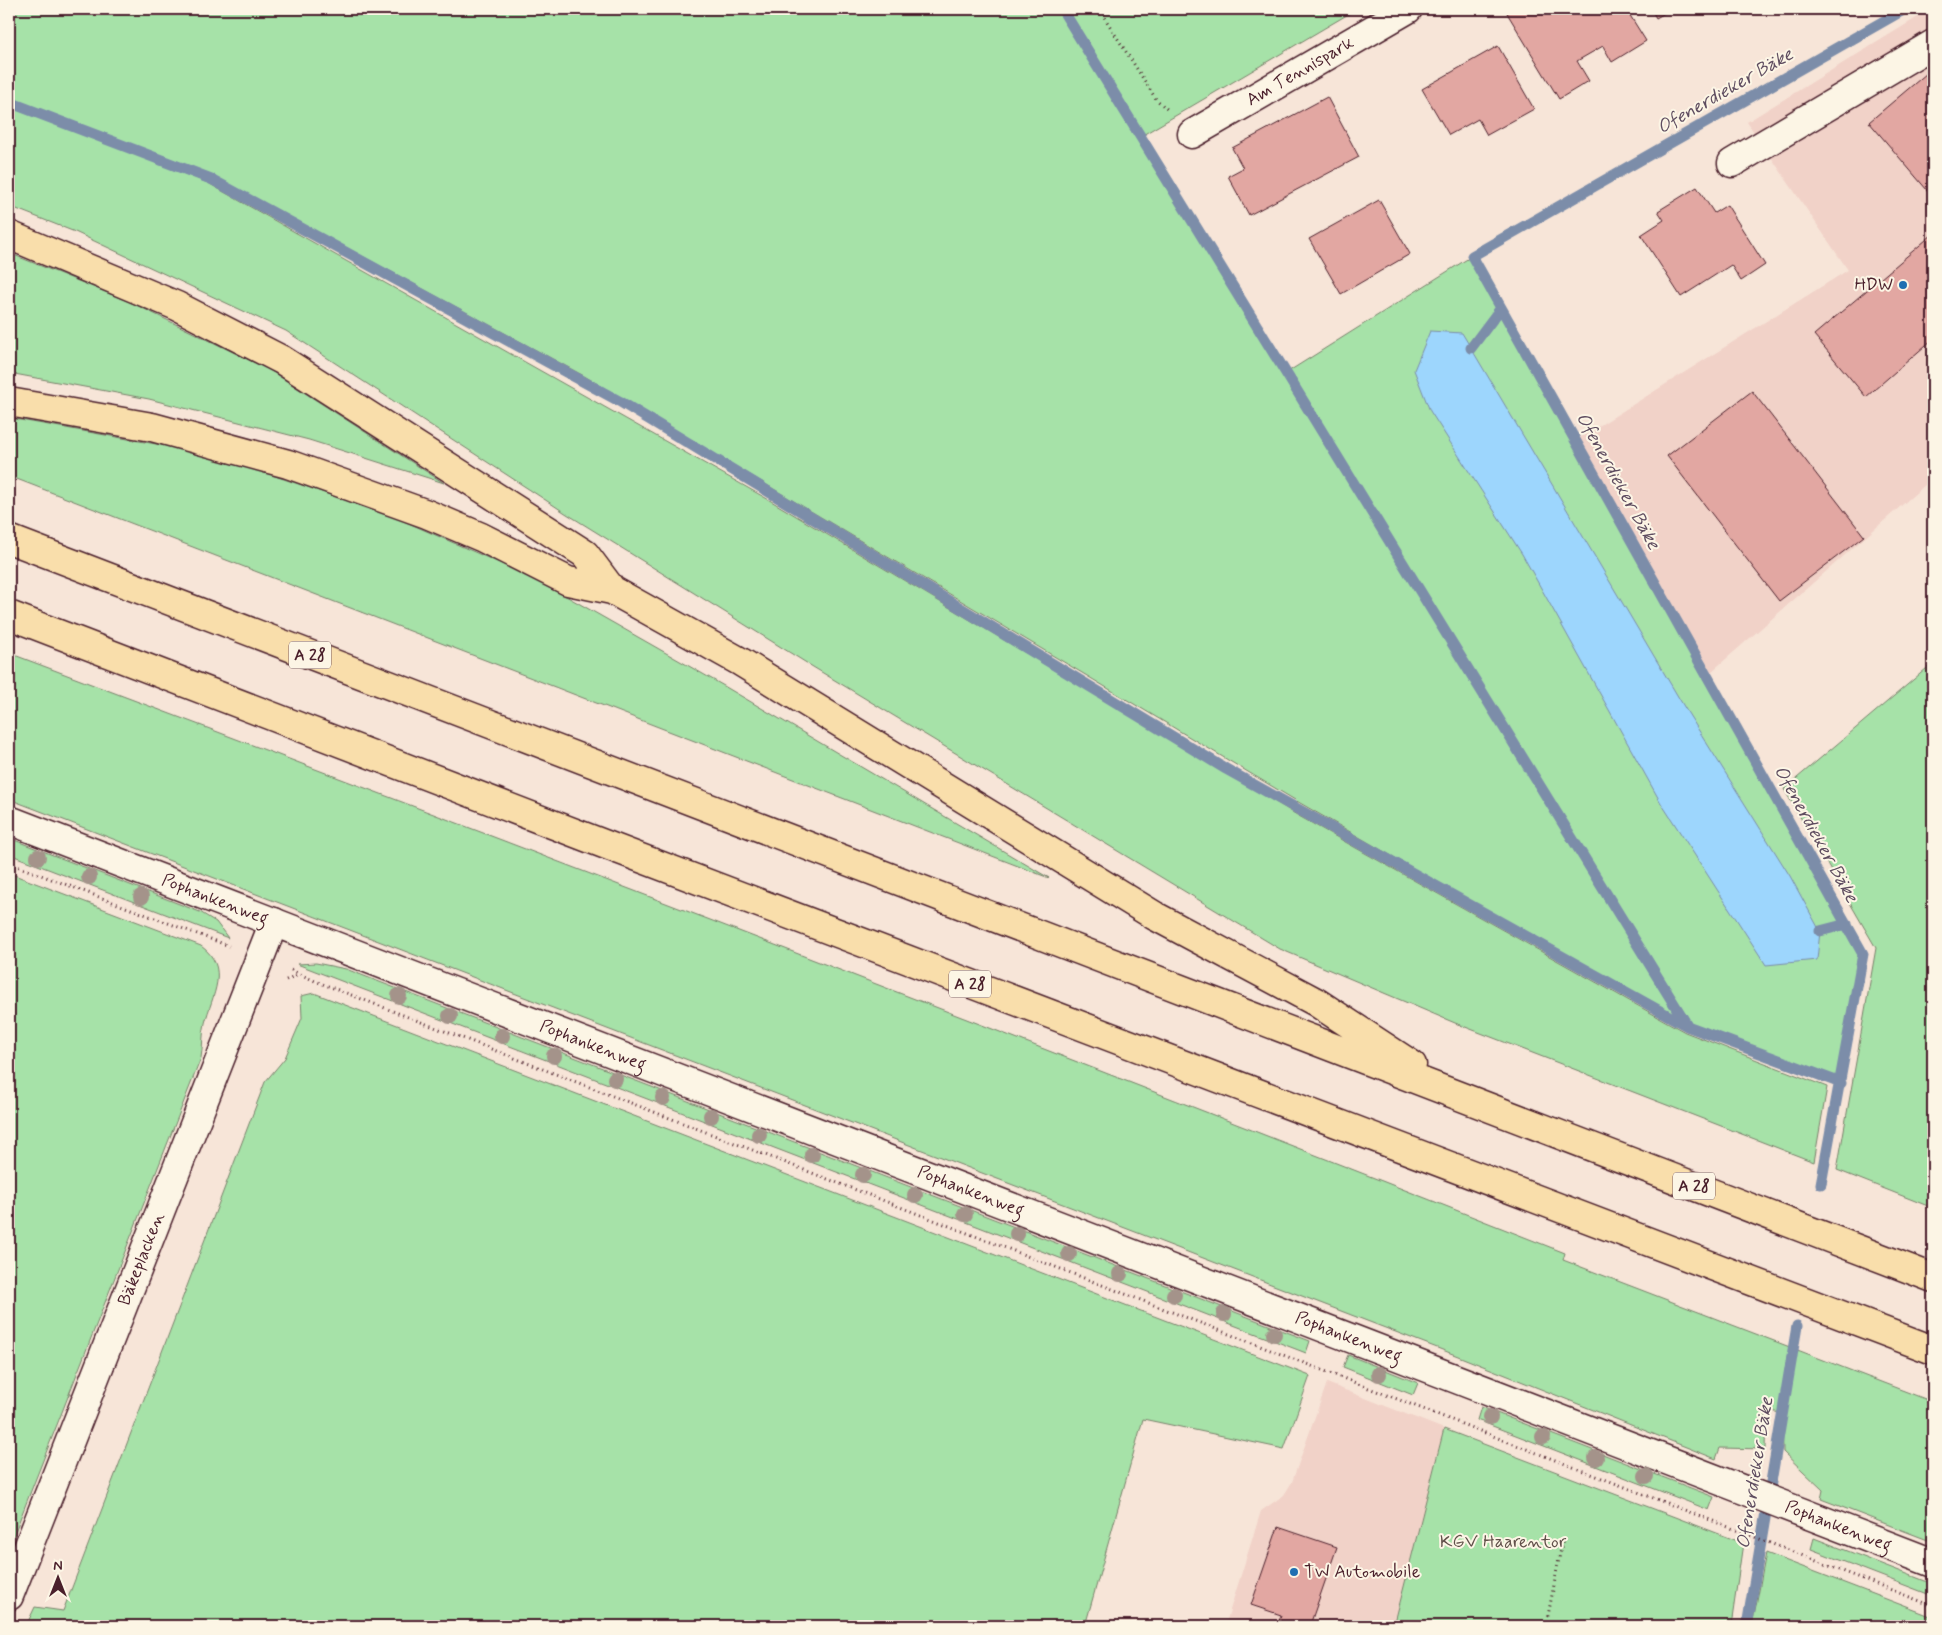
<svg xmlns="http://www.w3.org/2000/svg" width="1942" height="1635" viewBox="0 0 1942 1635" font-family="Mynerve,sans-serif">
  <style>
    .built { fill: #f1d2c8 }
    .green { fill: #a6e2a8; stroke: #78806a }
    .water { fill: #9dd6fd; stroke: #7c8da9 }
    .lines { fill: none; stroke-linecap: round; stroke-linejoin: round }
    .stream { stroke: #7c8da9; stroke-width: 11 }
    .building { fill: #e2a7a2; stroke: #4a1f2b }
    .minor-casing { stroke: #4a1f2b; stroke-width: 31 }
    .highway-casing { stroke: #4a1f2b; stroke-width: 31 }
    .path { stroke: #4a1f2b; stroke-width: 3; stroke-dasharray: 1 4; stroke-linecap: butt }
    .minor { stroke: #fcf5e5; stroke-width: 28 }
    .highway { stroke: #f9deab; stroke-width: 28 }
    .tree { fill: #a4938a }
    .poi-dot { fill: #1f6fb2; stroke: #fcf5e5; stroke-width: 2 }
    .labels { text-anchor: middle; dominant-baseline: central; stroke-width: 4; stroke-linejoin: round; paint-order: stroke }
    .shield { fill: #fcf5e5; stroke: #7f5f63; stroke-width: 1 }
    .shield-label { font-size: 16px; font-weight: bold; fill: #4a1f2b }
    .street-label { font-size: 18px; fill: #4a1f2b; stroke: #fcf5e5 }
    .poi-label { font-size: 18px; fill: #4a1f2b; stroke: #fcf5e5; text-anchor: end }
    .park-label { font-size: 18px; fill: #61504a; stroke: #fcf5e5 }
    .water-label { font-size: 19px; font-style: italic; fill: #5f4d60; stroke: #fcf5e5 }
  </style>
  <rect width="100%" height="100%" fill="#f7e5d8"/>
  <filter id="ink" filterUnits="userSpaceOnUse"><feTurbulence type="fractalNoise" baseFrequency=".02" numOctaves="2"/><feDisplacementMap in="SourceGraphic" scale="10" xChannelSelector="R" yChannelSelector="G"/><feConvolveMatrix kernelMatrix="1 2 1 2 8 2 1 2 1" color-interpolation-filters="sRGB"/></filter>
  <g filter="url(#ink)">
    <path class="built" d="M1931 9H1933V478L1711 672 1575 441 1848 270 1747 122Z
      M1327 1383 1444 1429 1394 1626H1225L1261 1511 1284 1495 1292 1482Z"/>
    <path class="green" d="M9 9H1357L1141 136 1286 373 1472 256 1863 954 1841 1083 1687 1026 1300 803 586 377 214 176 9 98Z
      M9 105 208 183 771 501 1297 815 1685 1032 1827 1087 1814 1162 1455 1023 1280 949 813 667 567 514 286 331 75 232 9 206Z
      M9 253 130 302 268 369 444 483 309 440 149 399 9 373Z
      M9 418 207 453 390 515 536 579 724 686 1049 878 9 476Z
      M9 653C529 849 1048 1049 1565 1253L1563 1260 1933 1402V1542L1821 1499 1823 1490 1783 1452 1782 1414 1766 1409 1765 1449 1720 1448 1716 1459 1458 1356 9 799Z
      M1933 663V1208L1837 1170 1876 948 1784 789Z
      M9 838 200 912 216 922 228 938 9 854Z
      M9 873 201 946C231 968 212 995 205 1023 202 1035 203 1047 201 1058L9 1547Z
      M316 963 346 969 1310 1341 1306 1353 297 964Z
      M314 993 1310 1376 1284 1449 1143 1419 1085 1626H26L35 1607 63 1611 265 1082 285 1058 302 1018 301 996Z
      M1348 1355 1418 1383 1413 1395 1343 1367Z
      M1481 1407 1714 1497 1709 1510 1477 1420Z
      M1444 1429 1743 1543 1731 1626H1394Z
      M1814 1538 1933 1584V1596L1811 1549Z
      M1766 1553 1933 1617V1626H1752Z"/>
    <path class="water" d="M1430 331 1462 333 1471 348 1686 710 1790 876 1820 931 1817 960 1766 965 1661 803 1522 554 1430 411 1414 370Z"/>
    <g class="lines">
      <path class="stream" d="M1062 9 1687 1025
        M9 102 211 179 619 401 1226 769 1687 1026 1841 1083
        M1471 348 1501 308
        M1820 931 1847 924
        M1821 1184 1863 954 1472 256 1905 9
        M1747 1626 1797 1326"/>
    </g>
    <path class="building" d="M1514 9H1626L1646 41 1612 62 1603 46 1577 61 1589 81 1559 99 1507 13Z
      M1651 9H1672L1656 18Z
      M1498 46 1534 109 1487 135 1478 119 1449 135 1422 89Z
      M1933 68V197L1869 122Z
      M1327 97 1359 157 1249 215 1228 176 1243 168 1232 148Z
      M1697 187 1714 213 1727 205 1765 265 1741 281 1731 265 1681 297 1641 235 1664 220 1658 211Z
      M1379 200 1410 254 1341 294 1309 239Z
      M1933 234V339L1866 397 1814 335Z
      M1752 391 1864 536 1779 601 1667 456Z
      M1278 1527 1337 1547 1310 1625 1277 1626 1281 1615 1251 1605Z"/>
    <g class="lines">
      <defs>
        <g id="minor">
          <path id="s1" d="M1192 134 1408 9"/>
          <path d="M1732 163 1933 44"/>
          <path id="s2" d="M9 820 1933 1563"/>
          <path id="s3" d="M9 1596 274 922"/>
        </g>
        <path id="highway" d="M9 235 177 306 282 360 585 554 612 590
          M9 402 152 427 288 464 427 514 481 537 568 581 612 590 741 662 1155 916 1316 1002 1412 1065
          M9 539 1933 1278
          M9 615 609 846 1933 1350"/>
      </defs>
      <use href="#minor" class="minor-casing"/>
      <use href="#highway" class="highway-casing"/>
      <path class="path" d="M1099 9 1156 99 1169 111
        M9 863 229 946
        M291 970 315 981 1933 1606
        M286 980 299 974
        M1546 1626 1563 1538"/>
      <use href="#minor" class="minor"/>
      <use href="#highway" class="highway"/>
    </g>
    <g class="tree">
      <circle cx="38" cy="857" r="8"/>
      <circle cx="89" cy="877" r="8"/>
      <circle cx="141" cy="897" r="8"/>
      <circle cx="399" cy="996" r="8"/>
      <circle cx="450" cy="1016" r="8"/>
      <circle cx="502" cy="1036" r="8"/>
      <circle cx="554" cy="1056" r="8"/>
      <circle cx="615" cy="1079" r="8"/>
      <circle cx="663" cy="1098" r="8"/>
      <circle cx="711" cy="1116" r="8"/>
      <circle cx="759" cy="1135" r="8"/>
      <circle cx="812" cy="1155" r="8"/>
      <circle cx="863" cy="1175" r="8"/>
      <circle cx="915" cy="1195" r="8"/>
      <circle cx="965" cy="1214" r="8"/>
      <circle cx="1017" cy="1234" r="8"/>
      <circle cx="1069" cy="1254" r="8"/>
      <circle cx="1120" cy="1274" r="8"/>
      <circle cx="1174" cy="1295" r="8"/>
      <circle cx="1224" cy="1314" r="8"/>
      <circle cx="1274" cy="1334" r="8"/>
      <circle cx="1379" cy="1374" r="8"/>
      <circle cx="1490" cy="1417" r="8"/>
      <circle cx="1543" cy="1437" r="8"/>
      <circle cx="1596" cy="1458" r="8"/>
      <circle cx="1646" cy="1476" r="8"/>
    </g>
  </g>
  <g class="poi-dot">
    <circle cx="1903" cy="285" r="5"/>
    <circle cx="1294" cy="1572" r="5"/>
  </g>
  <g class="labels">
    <g class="shield">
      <rect x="289" y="641.5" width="42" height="27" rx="4"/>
      <rect x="949" y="970.5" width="42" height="27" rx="4"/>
      <rect x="1673" y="1172.5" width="42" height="27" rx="4"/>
    </g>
    <g class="shield-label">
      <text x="310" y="655">A 28</text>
      <text x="970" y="984">A 28</text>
      <text x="1694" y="1186">A 28</text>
    </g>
    <g class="street-label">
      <text stroke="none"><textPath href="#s1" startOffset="125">Am Tennispark</textPath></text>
      <text stroke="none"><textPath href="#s2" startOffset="221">Pophankenweg</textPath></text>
      <text stroke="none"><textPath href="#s2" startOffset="626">Pophankenweg</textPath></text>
      <text stroke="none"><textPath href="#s2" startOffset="1031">Pophankenweg</textPath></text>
      <text stroke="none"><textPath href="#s3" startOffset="362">Bäkeplacken</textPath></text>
      <text stroke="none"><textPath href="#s2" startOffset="1436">Pophankenweg</textPath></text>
      <text stroke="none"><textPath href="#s2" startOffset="1961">Pophankenweg</textPath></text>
    </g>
    <g class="poi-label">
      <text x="1893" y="285">HDW</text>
      <text x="1304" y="1572" text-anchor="start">TW Automobile</text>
    </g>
    <g class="park-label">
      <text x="1503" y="1542">KGV Haarentor</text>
    </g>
    <g class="water-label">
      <text transform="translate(1725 91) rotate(-30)">Ofenerdieker Bäke</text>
      <text transform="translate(1618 481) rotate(61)">Ofenerdieker Bäke</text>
      <text transform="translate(1816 834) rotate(61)">Ofenerdieker Bäke</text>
      <text transform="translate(1755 1473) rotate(-81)">Ofenerdieker Bäke</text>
    </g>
  </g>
  <rect width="1942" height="1635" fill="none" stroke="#fcf5e5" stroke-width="30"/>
  <rect x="15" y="15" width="1912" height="1605" fill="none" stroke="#4a1f2b" stroke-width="2" filter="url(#ink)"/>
  <g transform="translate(58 1578)" stroke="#fcf5e5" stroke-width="4" paint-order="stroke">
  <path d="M0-4L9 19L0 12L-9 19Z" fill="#4a1f2b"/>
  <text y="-8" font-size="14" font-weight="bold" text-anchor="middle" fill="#4a1f2b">N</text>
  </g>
</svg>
